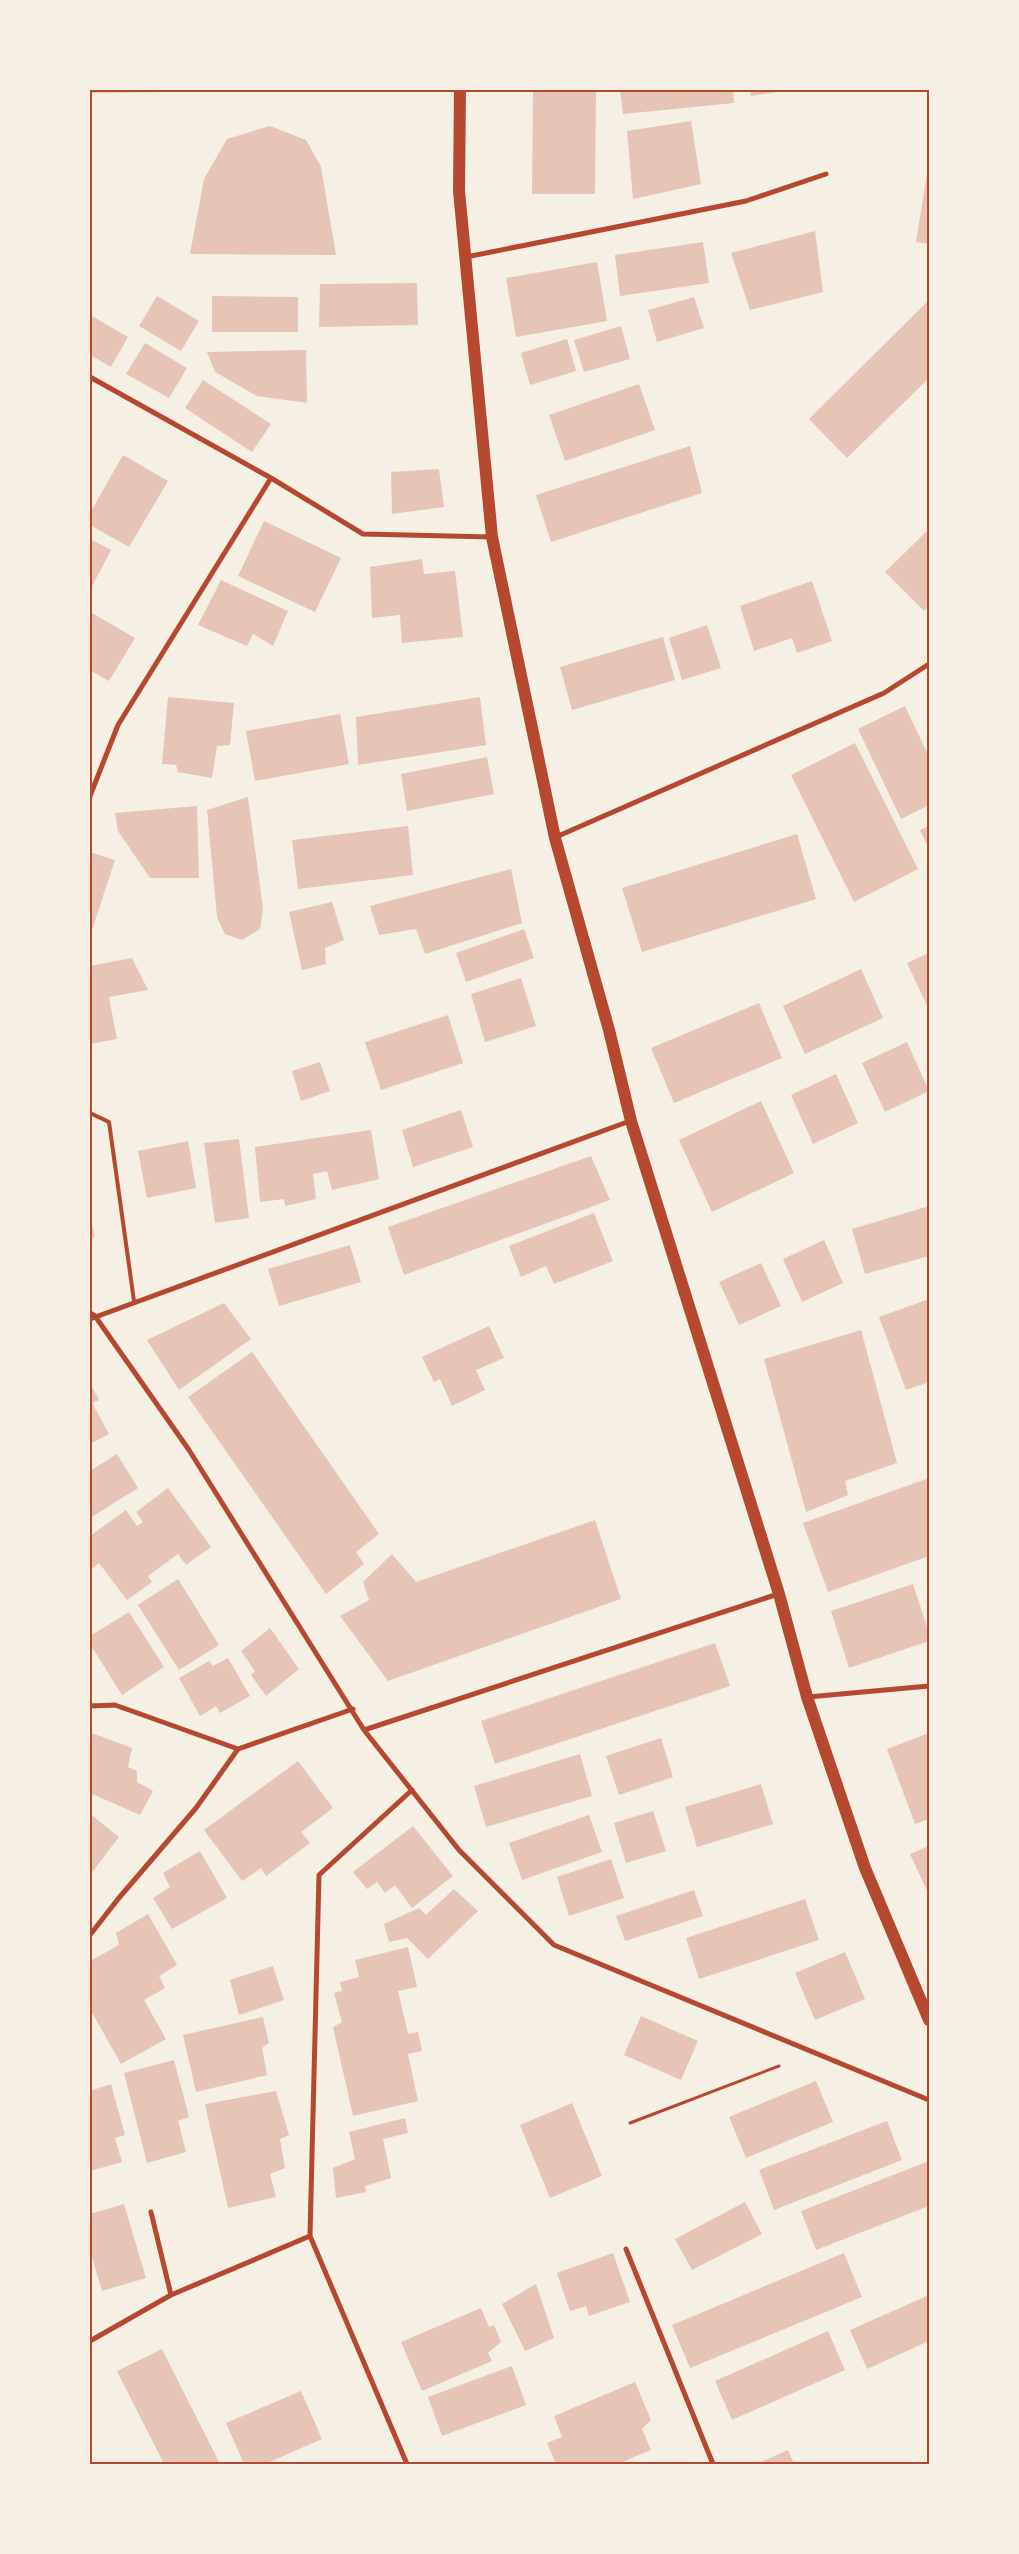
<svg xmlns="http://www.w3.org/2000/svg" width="1019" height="2554" viewBox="0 0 1019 2554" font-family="Spectral,serif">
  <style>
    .building { fill: #e6c5b7 }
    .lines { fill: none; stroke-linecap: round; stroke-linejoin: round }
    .path { stroke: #b5482f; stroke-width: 3 }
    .service { stroke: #b5482f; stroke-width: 4 }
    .minor { stroke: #b5482f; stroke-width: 5 }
    .primary { stroke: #b5482f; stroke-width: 12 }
    .neatline { fill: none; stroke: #b5482f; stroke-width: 2 }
  </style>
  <rect width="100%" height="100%" fill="#f6efe4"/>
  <path class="building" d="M90 90H170V92L90 93Z
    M533 90H596L595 194H532Z
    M620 90H733L734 103 623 114Z
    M750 90H784V91L751 96Z
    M691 121 701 184 633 199 627 131Z
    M270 126 306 140 321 167 336 255 190 254 204 179 227 139Z
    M928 167H929V244L916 242Z
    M815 231 823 292 750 310 731 253Z
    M703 242 709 283 620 296 615 255Z
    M597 262 607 321 516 337 506 278Z
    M417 283 418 325 319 327 320 284Z
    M157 296 199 321 181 351 139 326Z
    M212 296 298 297V332H212Z
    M694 297 704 328 657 342 648 310Z
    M929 300V378L847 458 809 419Z
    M90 315 128 337 111 367 90 355Z
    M621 326 630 359 584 372 574 340Z
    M567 339 576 371 530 385 521 353Z
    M145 343 187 368 169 398 126 374Z
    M306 350 307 403 257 396 215 372 207 352Z
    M203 380 271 424 252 452 185 408Z
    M639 384 655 430 565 461 549 415Z
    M690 446 702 493 551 542 536 495Z
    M123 455 168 481 129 547 90 525V513Z
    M439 469 444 507 392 514 391 472Z
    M264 521 341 558 315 612 238 576Z
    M929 529V605L924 611 885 572Z
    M90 539 111 550 90 590Z
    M422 559 424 574 455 571 463 637 402 643 400 615 372 618 370 567Z
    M221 580 288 611 273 646 253 634 247 646 198 625Z
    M812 581 832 641 797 653 792 638 754 651 740 606Z
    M92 613 135 638 109 681 90 670Z
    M707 625 721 668 682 680 669 638Z
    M663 637 675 680 572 710 560 667Z
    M168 697 234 703 230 745 217 746 212 778 178 772 176 765 162 764Z
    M480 697 486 745 358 765 356 717Z
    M905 706 929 757V805L901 819 858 729Z
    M340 714 349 764 255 781 246 731Z
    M855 743 918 869 854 902 791 775Z
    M487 757 494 794 407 811 401 774Z
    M248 797 263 909 260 929 242 940 225 934 217 917 207 810Z
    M197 806 199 878H150L118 831 115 813Z
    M408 826 413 875 298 889 292 840Z
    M929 826V849L920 830Z
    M797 834 816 899 642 952 622 888Z
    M90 852 115 860 90 936Z
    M511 869 522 923 425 954 416 929 379 935 370 906Z
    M332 902 344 940 325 948 326 964 302 970 289 912Z
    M524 929 534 958 466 982 456 953Z
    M929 953V1010L907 963Z
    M132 958 148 990 109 997 117 1039 90 1044V966Z
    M861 969 883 1018 805 1054 783 1006Z
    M521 978 536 1026 485 1042 471 994Z
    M759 1003 782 1058 674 1103 651 1048Z
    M448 1015 463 1063 381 1090 365 1042Z
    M907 1042 929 1091 885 1112 862 1063Z
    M320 1062 330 1091 301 1101 292 1071Z
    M836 1074 858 1123 813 1144 791 1095Z
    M761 1101 794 1173 712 1212 679 1140Z
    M461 1110 473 1147 413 1167 402 1130Z
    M371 1130 379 1179 332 1190 327 1171 313 1174 316 1199 285 1206 284 1199 260 1202 255 1147Z
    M239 1139 249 1218 215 1223 204 1143Z
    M188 1141 196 1188 147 1198 138 1151Z
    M591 1156 610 1200 404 1275 388 1227Z
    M929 1206V1256L865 1274 852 1229Z
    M594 1213 613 1261 554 1284 546 1266 521 1277 509 1246Z
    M90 1216 95 1237 90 1238Z
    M824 1240 843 1283 802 1302 783 1259Z
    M350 1245 361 1282 279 1306 268 1269Z
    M761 1263 781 1306 739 1325 719 1282Z
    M929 1299V1382L906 1390 879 1317Z
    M224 1303 251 1339 179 1390 147 1340Z
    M489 1326 504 1358 476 1370 485 1390 452 1406 440 1379 434 1382 422 1357Z
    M861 1330 897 1463 845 1481 848 1495 806 1512 764 1359Z
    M252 1352 379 1534 356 1552 364 1564 326 1594 188 1397Z
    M90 1383 99 1400 92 1403 109 1434 90 1444Z
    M117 1454 138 1488 90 1518V1471Z
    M929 1478V1556L828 1592 803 1523Z
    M168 1488 211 1547 186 1565 178 1554 148 1576 152 1582 127 1600 99 1563 90 1570V1536L126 1510 137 1526 143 1522 136 1512Z
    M595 1520 621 1599 388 1681 340 1616 369 1600 363 1582 392 1554 416 1582Z
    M178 1579 219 1645 179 1670 138 1605Z
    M913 1584 929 1633V1641L849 1668 831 1611Z
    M129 1612 164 1667 122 1695 90 1644V1636Z
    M270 1628 299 1669 266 1696 251 1675 255 1671 241 1651Z
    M715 1643 730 1686 495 1764 481 1721Z
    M228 1658 250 1696 220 1713 216 1706 200 1716 179 1678 209 1661 213 1666Z
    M92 1733 132 1748 128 1767 137 1771V1782L153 1791 140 1815 90 1793Z
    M929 1733V1819L915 1824 887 1749Z
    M661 1738 673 1777 619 1795 606 1756Z
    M580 1754 592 1796 486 1827 474 1786Z
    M298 1761 333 1808 301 1832 310 1843 266 1876 261 1868 242 1881 204 1830Z
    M761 1784 773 1824 697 1847 685 1807Z
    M653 1811 666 1851 626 1863 614 1823Z
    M90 1814 119 1837 90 1875Z
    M589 1815 602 1852 522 1880 509 1843Z
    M413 1826 453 1876 412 1908 395 1885 385 1893 377 1882 367 1889 353 1872Z
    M929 1846V1895L910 1854Z
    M200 1851 227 1898 172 1929 153 1898 170 1887 163 1873Z
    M611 1859 624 1898 569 1916 557 1877Z
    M454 1889 478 1911 428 1959 407 1938 389 1942 384 1924 419 1908 426 1915Z
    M694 1890 703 1916 625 1941 616 1916Z
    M805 1899 819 1940 699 1979 686 1938Z
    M148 1914 177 1965 159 1976 165 1988 144 2000 166 2039 121 2064 90 2009V1961L119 1945 116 1933Z
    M408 1947 417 1987 398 1991 408 2034 418 2032 422 2051 408 2054 418 2101 353 2116 333 2027 342 2022 334 1993 342 1991 340 1982 359 1977 355 1960Z
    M845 1952 865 1999 815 2020 795 1973Z
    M273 1966 284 2000 239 2015 230 1980Z
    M641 2016 698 2041 681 2080 624 2055Z
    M263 2017 269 2043 262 2048 267 2075 196 2092 183 2035Z
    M174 2060 189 2117 178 2121 186 2152 147 2163 124 2073Z
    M816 2081 833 2122 746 2158 729 2117Z
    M111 2084 125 2135 115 2138 122 2162 90 2171V2091Z
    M276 2091 289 2135 280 2139 285 2168 270 2174 276 2197 228 2208 205 2104Z
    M572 2103 602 2176 550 2198 520 2125Z
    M405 2118 408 2133 383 2139 391 2178 365 2186 366 2192 336 2198 333 2168 355 2159 349 2132Z
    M887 2121 902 2160 774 2210 759 2170Z
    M929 2161V2206L816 2250 801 2211Z
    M745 2202 762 2234 692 2270 675 2239Z
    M124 2204 146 2278 102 2291 90 2250V2214Z
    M613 2253 630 2302 589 2316 586 2306 570 2311 557 2273Z
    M844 2253 862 2297 690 2368 672 2325Z
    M536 2284 554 2338 525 2351 502 2304Z
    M929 2295V2341L867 2369 850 2330Z
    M481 2308 489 2327 494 2325 501 2342 488 2353 492 2361 422 2391 401 2342Z
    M828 2331 845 2370 732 2420 715 2381Z
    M162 2349 220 2464H164L117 2371Z
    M512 2366 526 2405 442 2436 428 2397Z
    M635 2382 651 2420 642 2429 651 2450 622 2462 623 2464H556L547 2443 562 2437 554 2416Z
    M301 2391 322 2439 265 2464H244L226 2423Z
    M788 2450 794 2464H756Z"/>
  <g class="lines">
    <path class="path" d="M630 2123 779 2066"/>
    <path class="service" d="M90 1113 109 1122 134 1301"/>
    <path class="minor" d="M466 257 746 201 826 174
      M90 377 271 478 363 534 492 537
      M90 796 118 725 271 478
      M556 837 884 693 929 664
      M90 1313 95 1316 189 1450 364 1730 459 1850 554 1945 929 2100
      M90 1319 630 1121
      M808 1697 929 1686
      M90 1706 115 1705 238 1749
      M364 1730 778 1594
      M90 1935 118 1899 196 1808 238 1749 353 1709
      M151 2212 171 2295 310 2236
      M626 2249 713 2464
      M90 2341 171 2295
      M407 2464 310 2236 319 1875 412 1790"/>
    <path class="primary" d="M460 90 459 191 492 537 555 838 609 1030 631 1121 779 1594 807 1697 865 1868 929 2020"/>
  </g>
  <rect width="1019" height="2554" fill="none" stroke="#f6efe4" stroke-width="182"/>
  <rect x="91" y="91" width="837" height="2372" class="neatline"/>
</svg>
